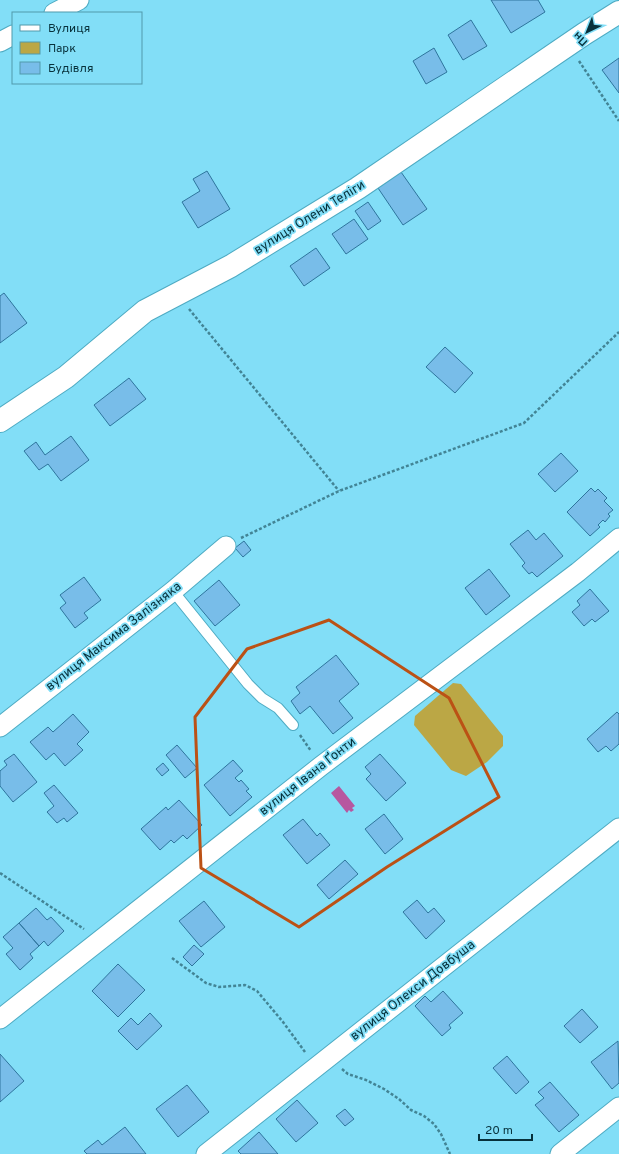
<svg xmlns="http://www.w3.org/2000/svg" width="619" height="1154" viewBox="0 0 619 1154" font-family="Overpass,sans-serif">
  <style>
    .green { fill: #bba745 }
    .water { fill: #b757a0 }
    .building { fill: #78bde9; stroke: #2e759d }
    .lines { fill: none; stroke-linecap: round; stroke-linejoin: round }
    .service-casing { stroke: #4eabc3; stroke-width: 12 }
    .minor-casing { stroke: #4eabc3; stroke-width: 21 }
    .tertiary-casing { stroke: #4eabc3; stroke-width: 24 }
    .path { stroke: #428495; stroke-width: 2.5; stroke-dasharray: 3 2; stroke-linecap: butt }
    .service { stroke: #fff; stroke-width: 10 }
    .minor { stroke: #fff; stroke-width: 19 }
    .tertiary { stroke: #fff; stroke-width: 22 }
    .marked { fill: none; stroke: #bb5115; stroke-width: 3; stroke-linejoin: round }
    .labels { text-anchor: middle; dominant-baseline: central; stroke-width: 3.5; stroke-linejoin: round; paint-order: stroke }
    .street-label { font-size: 13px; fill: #07313b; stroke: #82def7 }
  </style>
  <rect width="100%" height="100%" fill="#82def7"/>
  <path class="green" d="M453 683 461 684 503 736V746L487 762 466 776 451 770 414 725 415 716Z"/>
  <path class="water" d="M339 786 355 806 352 808 354 810 351 812 349 810 347 813 331 793Z"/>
  <path class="building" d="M491 0H538L545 12 511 33Z
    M471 20 487 46 463 60 448 35Z
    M434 48 447 72 426 84 413 61Z
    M619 58V93L602 70Z
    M207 171 230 209 198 228 182 202 200 191 193 179Z
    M401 172 427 209 403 225 378 188Z
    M368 202 381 221 368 230 355 211Z
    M354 219 368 239 346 254 332 234Z
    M316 248 330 268 304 286 290 266Z
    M4 293 27 323 0 343V296Z
    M445 347 473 373 455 393 426 367Z
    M129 378 146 399 110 426 94 405Z
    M71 436 89 460 61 481 48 464 39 470 24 451 36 442 45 455Z
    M561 453 578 471 555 492 538 474Z
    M591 488 595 492 598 489 607 498 604 501 613 510 608 514 610 516 605 522 603 520 598 525 600 527 590 536 567 512Z
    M528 530 536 540 544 533 563 556 537 577 532 572 529 574 522 566 525 563 510 544Z
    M244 541 251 550 243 557 235 548Z
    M489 569 510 596 486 615 465 588Z
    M84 577 101 600 84 613 88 618 75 628 60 608 66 603 60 595Z
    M219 580 240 605 215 626 194 601Z
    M590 589 609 611 595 622 592 619 584 626 572 612 580 605 577 601Z
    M336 655 359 684 339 701 353 718 333 734 310 706 300 714 291 701 300 693 296 687Z
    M617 712 619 714V744L611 751 606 746 598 752 587 739Z
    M73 714 89 732 77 744 83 750 65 766 54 753 46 760 30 742 48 727 53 732Z
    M177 745 197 768 185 778 166 755Z
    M14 754 37 782 13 802 0 786V771L7 765 4 761Z
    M380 754 406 783 386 801 366 779 371 774 365 767Z
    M233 760 243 771 235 778 239 782 241 780 249 789 246 791 252 797 230 816 204 785Z
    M163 763 169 770 162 776 156 769Z
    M54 785 78 813 67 822 64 818 57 823 47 812 54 806 44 793Z
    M179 800 202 825 187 839 183 835 174 843 171 840 160 850 141 829 166 807 168 810Z
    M384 814 403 839 385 854 365 829Z
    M303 819 317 836 320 833 330 845 307 864 283 835Z
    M345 860 358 874 329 899 317 885Z
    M417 900 428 913 434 908 445 921 426 939 403 912Z
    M204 901 225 927 201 947 179 921Z
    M36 908 47 920 51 917 64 931 48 946 44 941 39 946 19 923Z
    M19 923 39 946 30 954 33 958 20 970 6 954 13 948 3 937Z
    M194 945 204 954 192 966 183 957Z
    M118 964 145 990 118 1017 92 991Z
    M443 991 463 1013 449 1025 451 1028 442 1036 415 1006 425 996 431 1002Z
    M582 1009 598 1027 580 1043 564 1026Z
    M150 1013 162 1026 137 1050 118 1031 131 1018 138 1025Z
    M618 1041 619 1083 612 1089 591 1062Z
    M0 1054 24 1081 0 1102Z
    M507 1056 529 1082 516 1094 493 1068Z
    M550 1082 579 1115 559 1132 535 1105 544 1098 538 1092Z
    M187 1085 209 1112 178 1137 156 1109Z
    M297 1100 318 1123 296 1142 276 1119Z
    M345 1109 354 1119 345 1126 336 1116Z
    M125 1127 146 1154H87L84 1151 98 1140 102 1145Z
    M259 1132 278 1154H241L238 1151Z"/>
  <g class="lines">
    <defs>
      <path id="service" d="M173 591 248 684 262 698 278 708 293 725"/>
      <path id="minor" d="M54 13 79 0
        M0 42 13 35
        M0 727 173 591 226 546
        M0 1019 321 766 578 572 619 538
        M206 1154 619 828
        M560 1154 619 1107"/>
      <path id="tertiary" d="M0 421 66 377 145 311 231 266 358 188 584 34 619 12"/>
    </defs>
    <use href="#service" class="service-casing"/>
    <use href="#minor" class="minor-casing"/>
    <use href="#tertiary" class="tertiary-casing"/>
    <path class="path" d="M579 61 619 121
      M189 309 339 491
      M241 538 339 491 524 423 619 332
      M300 735 311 751
      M0 873 84 929
      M172 958 206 983 219 987 245 985 257 991 283 1022 305 1052
      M342 1069 348 1074 366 1080 384 1089 399 1099 411 1110 424 1116 434 1124 441 1134 450 1154"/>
    <use href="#service" class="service"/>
    <use href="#minor" class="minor"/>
    <use href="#tertiary" class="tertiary"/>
  </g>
  <path class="marked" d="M329 620 449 698 499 797 387 867 299 927 201 868 195 717 247 649Z"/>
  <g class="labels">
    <g class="street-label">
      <text transform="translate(310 218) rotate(-32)">вулиця Олени Теліги</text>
      <text transform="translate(114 637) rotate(-38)">вулиця Максима Залізняка</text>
      <text transform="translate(308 777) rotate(-38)">вулиця Івана Ґонти</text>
      <text transform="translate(413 991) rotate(-38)">вулиця Олекси Довбуша</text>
    </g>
  </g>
  <rect x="12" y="12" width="130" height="72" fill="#82def7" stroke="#5199ac"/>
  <rect x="20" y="25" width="20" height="6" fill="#ffffff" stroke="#5199ac"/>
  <text x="48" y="32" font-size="12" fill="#07313b">Вулиця</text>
  <rect x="20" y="42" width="20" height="12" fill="#bba745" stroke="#5199ac"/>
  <text x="48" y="52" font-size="12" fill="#07313b">Парк</text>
  <rect x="20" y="62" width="20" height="12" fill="#78bde9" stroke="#5199ac"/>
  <text x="48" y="72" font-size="12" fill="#07313b">Будівля</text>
  <g transform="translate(587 32) rotate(223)" stroke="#82def7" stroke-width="3" paint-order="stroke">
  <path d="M0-3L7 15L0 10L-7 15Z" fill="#07313b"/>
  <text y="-6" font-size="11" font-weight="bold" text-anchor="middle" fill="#07313b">Пн</text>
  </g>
  <path d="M479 1134v6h53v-6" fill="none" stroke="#07313b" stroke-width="2"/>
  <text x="485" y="1134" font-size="12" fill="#07313b" stroke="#82def7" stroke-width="3" paint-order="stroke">20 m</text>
</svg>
